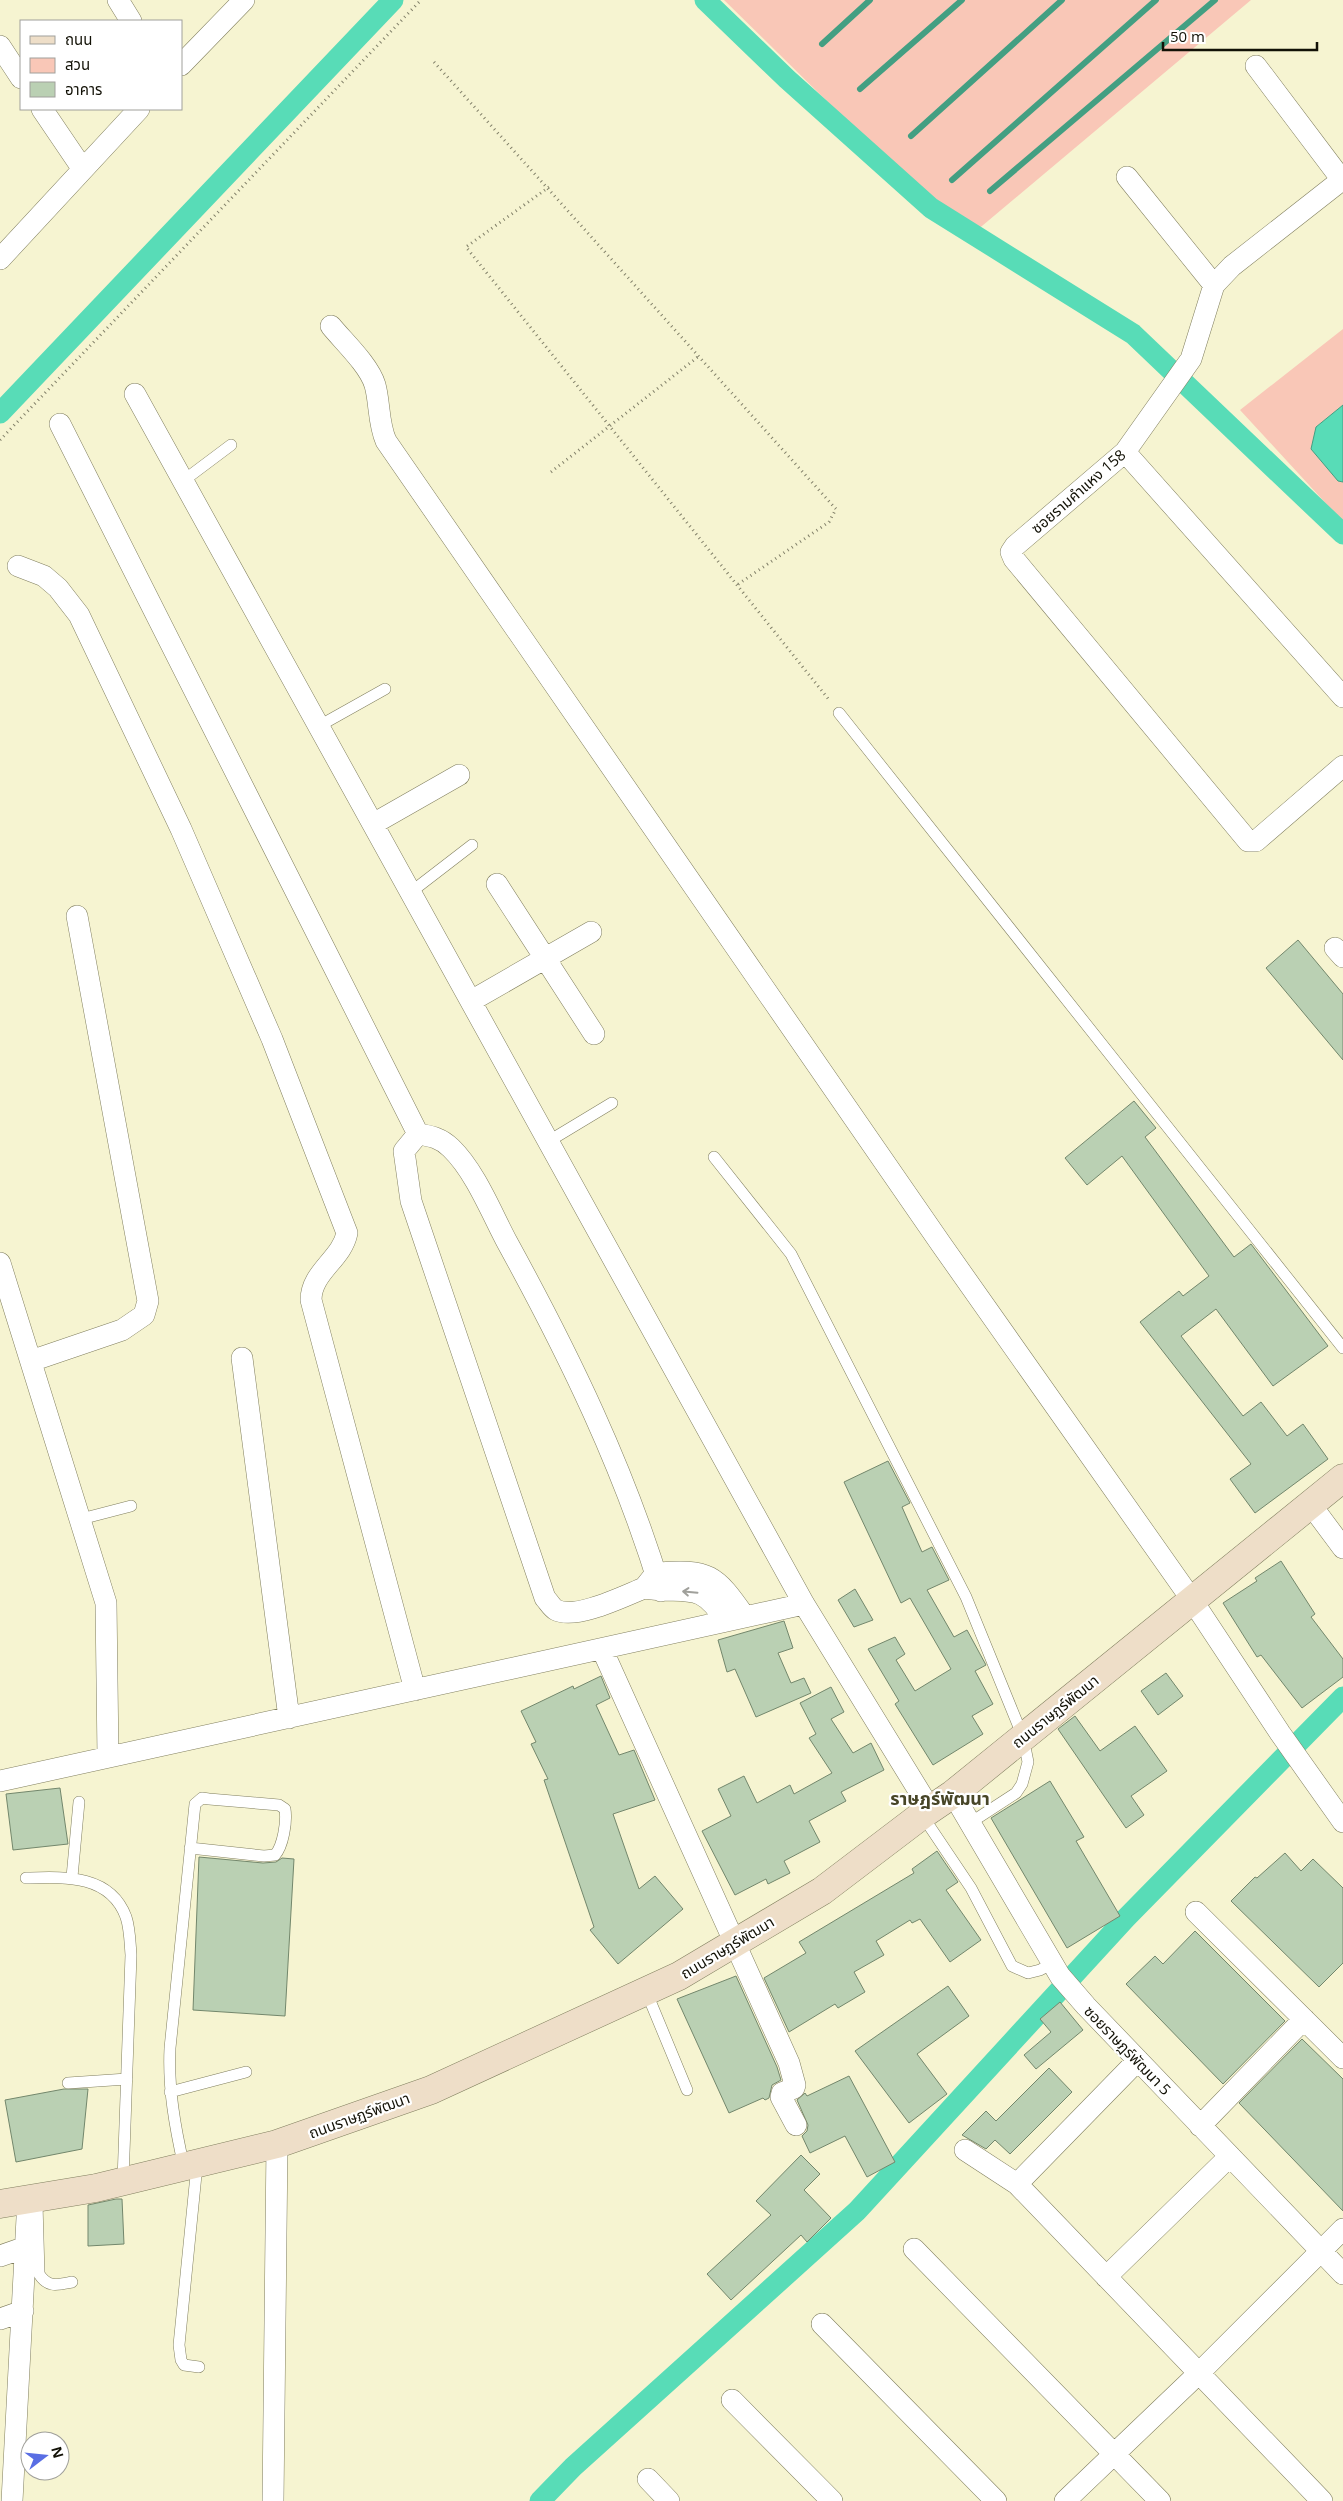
<svg xmlns="http://www.w3.org/2000/svg" width="1343" height="2501" viewBox="0 0 1343 2501" font-family="'Open Sans','Noto Sans Thai',sans-serif">
  <style>
    .green { fill: #f9c7b7 }
    .water { fill: #58dcb7; stroke: #439f82 }
    .lines { fill: none; stroke-linecap: round; stroke-linejoin: round }
    .stream { stroke: #439f82; stroke-width: 6 }
    .canal { stroke: #58dcb7; stroke-width: 21 }
    .building { fill: #bad0b3; stroke: #73876c }
    .lane-casing { stroke: #817f5f; stroke-width: 12 }
    .street-casing { stroke: #817f5f; stroke-width: 22 }
    .secondary-casing { stroke: #817f5f; stroke-width: 29 }
    .path { stroke: #828069; stroke-width: 3; stroke-dasharray: 1 4; stroke-linecap: butt }
    .lane { stroke: #fff; stroke-width: 11 }
    .street { stroke: #fff; stroke-width: 21 }
    .secondary { stroke: #eedec8; stroke-width: 28 }
    .oneway { stroke: #a0a09b }
    .labels { text-anchor: middle; dominant-baseline: central; stroke-width: 4.5; stroke-linejoin: round; paint-order: stroke }
    .street-label { font-size: 15px; fill: #121106; stroke: #fff }
    .quarter-label { font-size: 18px; font-weight: bold; fill: #474527; stroke: #fff }
  </style>
  <rect width="100%" height="100%" fill="#f6f4d1"/>
  <path class="green" d="M724 0H1251L976 231 901 174Z
    M1343 329V405L1316 427 1338 481 1343 482V522L1240 410Z"/>
  <path class="water" d="M1343 405V482L1338 481 1311 449 1316 427Z"/>
  <g class="lines">
    <path class="stream" d="M822 44 870 0
      M860 89 962 0
      M911 136 1062 0
      M952 180 1156 0
      M990 191 1215 0"/>
    <path class="canal" d="M705 0 787 79 931 208 1133 334 1343 534
      M0 413 393 0
      M540 2501 573 2467 857 2211 1126 1918 1343 1697"/>
  </g>
  <path class="building" d="M1298 940 1343 994V1060L1266 968Z
    M1134 1101 1156 1128 1145 1137 1234 1257 1251 1244 1328 1346 1273 1386 1216 1309 1181 1336 1243 1416 1261 1402 1287 1436 1303 1424 1328 1459 1255 1513 1230 1479 1251 1464 1140 1322 1179 1291 1183 1296 1209 1276 1122 1156 1087 1185 1065 1158Z
    M888 1461 910 1503 902 1507 922 1552 932 1547 949 1580 927 1590 954 1637 967 1630 986 1665 975 1671 993 1704 972 1716 983 1734 933 1765 895 1704 899 1701 868 1649 895 1637 905 1654 896 1660 915 1691 951 1669 910 1598 901 1603 844 1482Z
    M1281 1561 1315 1614 1311 1617 1343 1659V1677L1302 1708 1261 1655 1257 1657 1223 1603 1257 1581 1255 1578Z
    M855 1589 873 1620 854 1627 838 1600Z
    M784 1621 793 1648 778 1653 791 1683 804 1678 811 1693 756 1717 735 1669 727 1672 718 1640Z
    M1166 1673 1183 1696 1158 1715 1141 1691Z
    M601 1676 610 1698 596 1705 619 1755 634 1750 655 1800 613 1814 639 1889 655 1876 683 1909 618 1964 590 1930 594 1927 544 1780 548 1779 531 1744 536 1742 521 1711 573 1686 574 1689Z
    M831 1687 844 1712 831 1719 853 1753 871 1743 884 1770 841 1792 846 1801 809 1821 820 1842 784 1861 790 1873 768 1884 766 1879 735 1895 702 1831 731 1816 718 1789 744 1776 757 1803 790 1785 794 1794 832 1773 809 1738 816 1734 800 1703Z
    M1075 1716 1100 1751 1135 1726 1167 1771 1131 1796 1144 1815 1126 1828 1058 1729Z
    M1050 1781 1084 1837 1076 1841 1120 1916 1067 1948 991 1818Z
    M60 1788 68 1844 13 1850 6 1794Z
    M937 1851 958 1882 946 1890 981 1940 950 1962 920 1919 912 1923 910 1920 876 1941 884 1955 854 1972 865 1992 838 2008 835 2004 789 2032 764 1978 806 1953 799 1942 914 1873 912 1869Z
    M1285 1853 1301 1871 1313 1859 1343 1888V1963L1319 1987 1231 1901 1255 1877 1257 1878Z
    M199 1857 263 1863 276 1862 282 1858 294 1859 285 2016 193 2010Z
    M1195 1931 1285 2021 1223 2084 1126 1984 1155 1956 1163 1964Z
    M736 1976 777 2067 781 2080 772 2085 769 2098 765 2100 763 2098 729 2113 677 1999Z
    M948 1986 969 2016 917 2054 947 2094 909 2123 855 2051Z
    M1060 2002 1083 2030 1036 2069 1024 2055 1051 2032 1040 2019Z
    M1302 2039 1343 2079V2211L1239 2103Z
    M1049 2068 1072 2092 1010 2154 995 2140 986 2149 962 2135 986 2111 996 2121Z
    M849 2076 895 2162 867 2177 845 2136 810 2153 802 2136 807 2131 808 2125 797 2100 805 2093 807 2096Z
    M64 2089H88L82 2149 16 2162 5 2100Z
    M801 2155 820 2174 804 2190 831 2218 807 2242 801 2235 731 2300 707 2274 771 2215 756 2201Z
    M116 2199H122L124 2244 88 2246V2205Z"/>
  <g class="lines">
    <defs>
      <path id="lane" d="M183 481 231 445
        M839 713 1343 1348
        M319 726 385 689
        M411 892 472 845
        M549 1141 612 1103
        M714 1157 791 1254 966 1597 1023 1737 1028 1762 1022 1784 1016 1793 970 1823
        M81 1519 131 1506
        M922 1815 971 1888 1012 1966 1028 1973 1040 1970 1053 1963
        M72 1877 79 1802
        M26 1878C64 1877 110 1874 126 1917 130 1929 130 1943 131 1955L123 2181
        M646 1991 687 2090
        M68 2083 127 2079
        M170 2092 246 2072
        M197 2165 179 2345 181 2360 184 2365 199 2367
        M184 2167C175 2127 168 2089 170 2048L195 1804 202 1798 209 1799 279 1805 285 1809C287 1822 283 1846 275 1855L264 1856 190 1848
        M37 2204 39 2274C48 2288 57 2285 72 2282"/>
      <path id="street" d="M118 0 131 21
        M0 46 21 78
        M181 65 244 0
        M1256 66 1342 180
        M42 109 82 168
        M1127 177 1214 285
        M1343 179 1232 266 1214 285 1191 359 1125 452 1015 546 1011 552 1014 559 1248 841H1256L1343 766
        M0 259 139 109
        M331 326C344 342 369 365 375 385 380 403 378 423 386 441L941 1244 1192 1600 1280 1733 1343 1822
        M135 394 804 1604 930 1809
        M60 424 418 1134
        M1125 452 1343 697
        M18 566 44 576 58 588 79 615 181 829 272 1039 347 1233C342 1259 311 1272 311 1300L415 1690
        M373 824 459 775
        M497 884 594 1034
        M1335 948 1343 957
        M471 1001 591 932
        M418 1134 404 1151 411 1201 545 1598C548 1601 552 1608 556 1610 576 1620 624 1596 644 1588
        M418 1134C431 1136 441 1138 451 1148 475 1171 492 1214 507 1242 569 1355 624 1468 661 1591
        M0 1263 106 1603 108 1757
        M242 1358 289 1718
        M31 1361 122 1330 144 1315 148 1301 77 916
        M1311 1505 1343 1548
        M725 1621C701 1579 685 1595 644 1588L656 1573C709 1569 715 1574 745 1617
        M602 1649 789 2063 795 2085 794 2088 782 2093 781 2097 796 2125
        M0 1781 804 1604
        M953 1794 1060 1976 1086 2006 1343 2274
        M1196 1912 1343 2058
        M1200 2126 1304 2019
        M965 2150 1017 2184 1322 2501
        M1017 2184 1138 2060
        M914 2249 1160 2501
        M0 2256 26 2247
        M1106 2277 1230 2156
        M0 2319 23 2311
        M822 2324 996 2501
        M732 2400 832 2501
        M648 2479 669 2501
        M12 2501 28 2199
        M273 2501 277 2144
        M1065 2501 1199 2373 1343 2229"/>
      <path id="secondary" d="M0 2204 96 2188 277 2144 431 2090 679 1976 822 1891 922 1815 953 1794 1343 1478"/>
    </defs>
    <use href="#lane" class="lane-casing"/>
    <use href="#street" class="street-casing"/>
    <use href="#secondary" class="secondary-casing"/>
    <path class="path" d="M434 62 836 509 829 522 737 585
      M549 187 466 247 830 701
      M0 440 421 0
      M551 472 699 356"/>
    <use href="#lane" class="lane"/>
    <use href="#street" class="street"/>
    <use href="#secondary" class="secondary"/>
  </g>
  <defs><path id="oneway-shaft" d="M-6 0H5M1.5-3L5.5 0L1.5 3" fill="none" stroke-width="1.6" stroke-linecap="round" stroke-linejoin="round" transform="scale(1.25)"/></defs>
  <use class="oneway" href="#oneway-shaft" transform="translate(690 1592) rotate(-175)"/>
  <g class="labels">
    <g class="street-label">
      <text transform="translate(1078 491) rotate(-41)">ซอยรามคำแหง 158</text>
      <text transform="translate(1055 1711) rotate(-39)">ถนนราษฏร์พัฒนา</text>
      <text transform="translate(727 1947) rotate(-31)">ถนนราษฏร์พัฒนา</text>
      <text transform="translate(1128 2050) rotate(46)">ซอยราษฎร์พัฒนา 5</text>
      <text transform="translate(359 2115) rotate(-20)">ถนนราษฏร์พัฒนา</text>
    </g>
    <g class="quarter-label">
      <text x="940" y="1798">ราษฎร์พัฒนา</text>
    </g>
  </g>
  <rect x="20" y="20" width="162" height="90" fill="#ffffff" stroke="#a0a09b"/>
  <rect x="30" y="36" width="25" height="8" fill="#eedec8" stroke="#a0a09b"/>
  <text x="65" y="45" font-size="15" fill="#121106">ถนน</text>
  <rect x="30" y="58" width="25" height="15" fill="#f9c7b7" stroke="#a0a09b"/>
  <text x="65" y="70" font-size="15" fill="#121106">สวน</text>
  <rect x="30" y="82" width="25" height="15" fill="#bad0b3" stroke="#a0a09b"/>
  <text x="65" y="95" font-size="15" fill="#121106">อาคาร</text>
  <g transform="translate(45 2456) rotate(74)"><circle r="24" fill="#ffffff" stroke="#a0a09b"/>
  <path d="M0-4L9 19L0 12L-9 19Z" fill="#596ee4"/>
  <text y="-8" font-size="14" font-weight="bold" text-anchor="middle" fill="#121106">N</text>
  </g>
  <path d="M1163 42v8h154v-8" fill="none" stroke="#121106" stroke-width="2.5"/>
  <text x="1170" y="42" font-size="15" fill="#121106" stroke="#ffffff" stroke-width="4" paint-order="stroke">50 m</text>
</svg>
